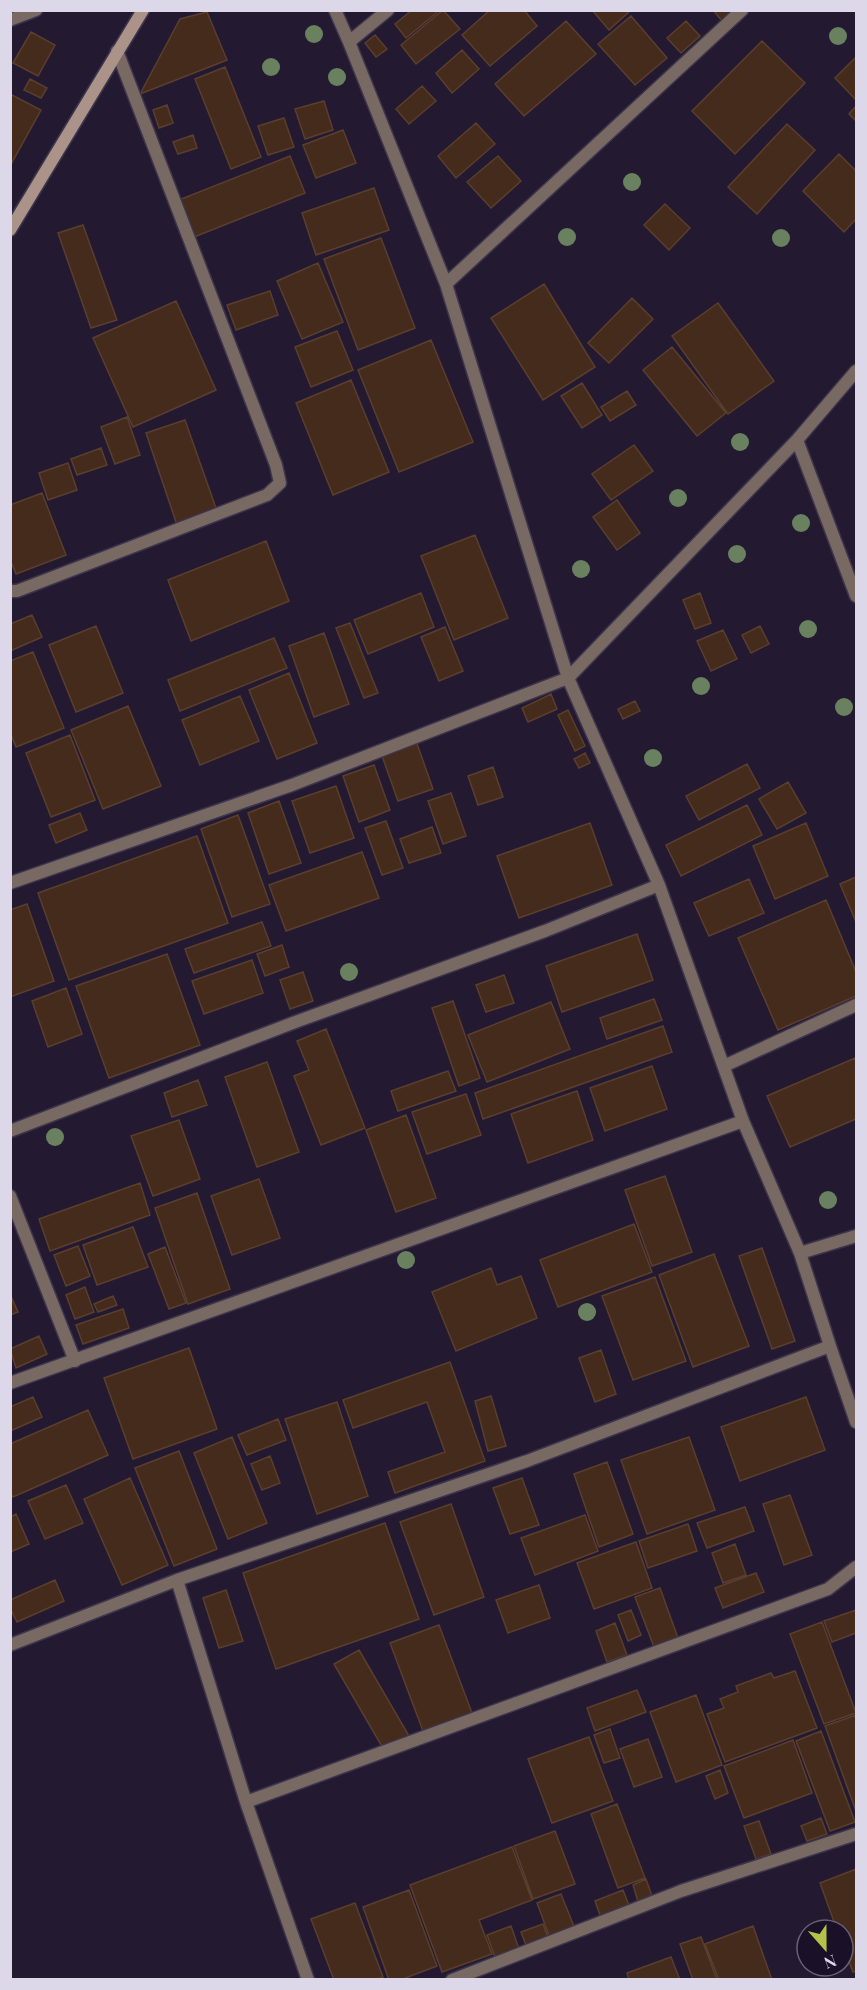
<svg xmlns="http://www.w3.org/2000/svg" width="867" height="1990" viewBox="0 0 867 1990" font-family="'Playfair Display',serif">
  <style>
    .building { fill: #452b1b; stroke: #5a3e2e; stroke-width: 1.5 }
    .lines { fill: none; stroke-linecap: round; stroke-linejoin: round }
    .street-casing { stroke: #3d354c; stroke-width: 15 }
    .secondary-casing { stroke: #3d354c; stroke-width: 15 }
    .street { stroke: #786963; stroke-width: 12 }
    .secondary { stroke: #ab9389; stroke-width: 12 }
    .tree { fill: #6a8160 }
  </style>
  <rect width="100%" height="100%" fill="#231a32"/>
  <path class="building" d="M412 10H440L406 38 395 24Z
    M443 10 460 29 416 64 401 45Z
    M490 10H524L537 26 490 66 462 35Z
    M592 10H631L609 30Z
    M713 10H734L722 21Z
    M207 12 227 60 140 94 180 19Z
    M631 16 667 58 635 85 598 44Z
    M566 21 596 54 524 116 495 84Z
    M686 21 700 36 681 53 667 38Z
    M31 32 55 45 38 76 13 63Z
    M375 35 387 49 376 57 365 43Z
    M762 41 805 83 735 154 692 111Z
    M462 50 479 69 452 93 436 73Z
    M856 57V100L835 78Z
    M225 67 261 157 231 169 195 79Z
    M30 79 47 88 41 98 24 90Z
    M422 86 436 101 409 124 396 109Z
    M10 94 41 110 10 166Z
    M324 101 333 130 305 139 295 109Z
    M167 105 173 123 159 128 153 110Z
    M856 106V121L849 114Z
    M284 118 294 147 268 155 258 126Z
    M476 123 495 144 456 178 438 156Z
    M787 124 815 150 757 214 728 187Z
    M343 130 356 163 316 178 303 145Z
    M193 135 197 148 178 154 173 142Z
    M839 154 856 171V219L844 232 803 191Z
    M290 156 305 193 194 237 179 200Z
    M498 156 521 181 491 208 467 182Z
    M374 188 389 230 316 255 302 213Z
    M665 204 690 228 669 250 644 225Z
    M83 225 117 320 91 328 58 233Z
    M381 238 415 328 358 350 324 259Z
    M318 263 343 322 302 339 277 281Z
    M544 284 595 367 543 400 491 318Z
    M270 291 278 315 236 330 227 305Z
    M632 298 653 319 609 363 588 343Z
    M176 301 216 390 133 427 93 338Z
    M718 303 774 381 728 414 672 336Z
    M337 331 353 370 311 387 295 347Z
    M431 340 473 442 399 472 358 370Z
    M672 347 726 413 697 436 643 370Z
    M351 380 389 472 333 495 296 403Z
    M582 383 602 415 582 428 561 396Z
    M627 391 636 405 610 421 601 407Z
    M127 417 140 455 115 464 101 427Z
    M185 420 217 511 177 525 146 433Z
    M634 445 653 471 611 500 592 474Z
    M101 448 107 465 77 475 71 459Z
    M68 463 77 490 48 500 39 473Z
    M42 493 66 555 16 574 10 559V505Z
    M617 500 640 533 617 550 593 517Z
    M475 535 508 618 454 640 421 556Z
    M266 541 289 601 191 641 168 580Z
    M421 593 434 627 368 654 354 620Z
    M700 593 711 623 695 629 683 600Z
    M32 615 42 637 10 651V624Z
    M350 623 378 693 364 698 336 628Z
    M96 626 123 693 76 712 49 645Z
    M760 626 769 644 751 653 742 635Z
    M445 627 463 671 439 681 421 637Z
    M723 630 737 659 711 671 697 641Z
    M324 633 349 704 314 717 289 646Z
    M274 638 287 668 180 711 168 680Z
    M33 652 64 728 16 747 10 732V661Z
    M289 673 317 743 277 759 249 690Z
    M551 694 557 709 528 722 522 708Z
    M240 696 259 741 200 765 182 720Z
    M635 701 640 711 623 719 618 709Z
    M128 706 161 786 103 809 71 730Z
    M568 710 585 746 575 751 558 715Z
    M70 735 95 800 51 817 26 753Z
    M416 741 433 789 398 801 381 753Z
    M585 753 590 763 579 768 574 759Z
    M747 764 760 788 699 820 686 796Z
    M374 765 390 810 359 822 343 776Z
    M493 767 503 797 478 805 468 776Z
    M788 782 806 813 777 829 759 799Z
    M336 786 354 838 310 853 292 801Z
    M451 793 466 836 443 844 428 801Z
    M279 801 301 863 269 874 248 813Z
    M747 805 762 835 681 876 666 845Z
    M80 813 87 830 56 843 49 825Z
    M238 815 270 904 232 917 201 829Z
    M386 821 403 868 382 875 365 828Z
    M590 823 612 885 519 918 497 856Z
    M806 823 828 876 775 899 753 846Z
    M432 827 441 853 409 863 400 839Z
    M197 836 228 923 69 980 38 893Z
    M362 852 379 898 286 931 269 885Z
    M856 877V922L840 884Z
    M749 879 764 913 709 936 694 903Z
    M826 900 856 972V996L778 1030 738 938Z
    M27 904 54 981 10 997V910Z
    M262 922 271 946 194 973 185 949Z
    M637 934 653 980 562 1012 546 966Z
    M282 945 289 967 265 976 257 954Z
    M167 954 200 1045 109 1078 76 986Z
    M252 960 263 993 204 1014 192 981Z
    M303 972 313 1001 290 1009 280 980Z
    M504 975 514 1003 486 1012 476 985Z
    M66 988 82 1034 48 1047 32 1001Z
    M654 999 662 1020 607 1039 600 1018Z
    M453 1001 480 1078 459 1086 432 1008Z
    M551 1002 570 1049 487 1082 468 1035Z
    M663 1026 672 1052 483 1119 475 1093Z
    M326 1029 365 1128 321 1145 294 1076 309 1070 297 1041Z
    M855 1058 856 1062V1119L790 1147 767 1096Z
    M267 1062 299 1152 257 1167 225 1077Z
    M652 1066 667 1109 605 1131 590 1088Z
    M448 1071 456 1091 398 1111 391 1091Z
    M198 1080 207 1105 172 1117 164 1093Z
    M577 1091 593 1140 528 1163 511 1114Z
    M466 1094 481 1135 427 1154 412 1112Z
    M406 1115 436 1198 396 1212 366 1130Z
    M179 1120 200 1179 153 1196 131 1136Z
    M665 1176 692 1252 652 1266 625 1190Z
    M259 1179 280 1238 232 1255 211 1196Z
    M140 1183 150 1215 50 1251 39 1219Z
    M197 1193 230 1289 188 1304 155 1208Z
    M634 1224 652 1272 558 1307 540 1260Z
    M133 1227 148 1267 97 1285 83 1245Z
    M78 1246 90 1276 66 1286 54 1255Z
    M165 1247 186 1303 169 1309 148 1254Z
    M762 1248 795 1341 772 1349 739 1256Z
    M714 1254 749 1346 693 1367 659 1275Z
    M491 1268 497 1285 521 1276 537 1318 456 1351 432 1292Z
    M655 1277 686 1361 633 1380 602 1296Z
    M85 1287 94 1312 75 1319 66 1295Z
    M10 1294 18 1312 10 1315Z
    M113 1296 117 1305 98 1312 94 1304Z
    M123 1309 129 1328 83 1344 76 1325Z
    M39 1336 47 1354 16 1368 10 1349Z
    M189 1348 217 1429 133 1459 104 1378Z
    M601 1350 616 1394 595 1402 579 1358Z
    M450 1362 485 1461 395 1493 388 1472 445 1452 427 1402 353 1428 343 1400Z
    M491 1396 506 1446 488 1451 475 1401Z
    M33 1397 42 1417 10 1431V1407Z
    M806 1397 825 1450 740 1481 721 1427Z
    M337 1402 368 1496 317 1514 285 1419Z
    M88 1410 108 1455 13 1497 10 1491V1444Z
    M278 1419 286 1440 247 1455 238 1435Z
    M232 1437 267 1523 228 1539 194 1453Z
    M689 1437 715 1510 647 1534 621 1460Z
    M179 1451 217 1549 174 1566 135 1468Z
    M270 1456 280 1483 262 1490 251 1464Z
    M607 1462 633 1534 599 1547 574 1474Z
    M130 1478 168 1565 122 1585 84 1499Z
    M522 1478 539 1525 510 1534 493 1488Z
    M66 1485 83 1523 45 1539 28 1501Z
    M790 1495 812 1555 784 1565 763 1504Z
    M451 1504 484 1597 434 1615 400 1522Z
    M745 1507 754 1531 707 1548 697 1523Z
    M16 1514 29 1544 10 1552V1517Z
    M585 1515 598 1551 535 1575 521 1538Z
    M385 1523 419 1619 276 1669 243 1573Z
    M688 1524 697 1551 648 1568 639 1541Z
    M636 1542 652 1588 594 1609 577 1563Z
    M735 1544 746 1575 723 1583 712 1553Z
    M756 1573 764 1592 723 1608 715 1588Z
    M55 1580 64 1601 17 1622 10 1608V1600Z
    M539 1585 550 1618 508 1633 496 1600Z
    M660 1588 678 1638 654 1647 635 1597Z
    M226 1590 243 1641 219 1648 203 1598Z
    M631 1610 641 1635 628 1641 618 1615Z
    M856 1610V1633L832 1642 824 1621Z
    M822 1622 856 1713 824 1724 790 1634Z
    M615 1623 627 1655 607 1662 596 1631Z
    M439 1625 472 1713 423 1731 390 1643Z
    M359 1650 409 1736 384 1750 334 1664Z
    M795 1671 817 1728 725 1762 707 1714 724 1708 720 1699 738 1692 736 1686 771 1673 774 1678Z
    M637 1690 646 1712 595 1731 587 1708Z
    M696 1695 722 1765 676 1782 650 1712Z
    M856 1715V1811L825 1726Z
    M610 1729 620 1758 604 1763 594 1735Z
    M821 1731 855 1822 830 1831 796 1741Z
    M589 1737 613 1801 552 1823 528 1759Z
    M648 1739 662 1777 634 1787 620 1749Z
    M793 1740 812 1793 744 1818 724 1766Z
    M720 1770 728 1793 715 1799 706 1776Z
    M617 1804 645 1878 618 1888 591 1814Z
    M821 1818 827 1834 807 1841 801 1826Z
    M759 1821 771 1854 756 1859 744 1826Z
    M555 1831 575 1884 533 1899 514 1846Z
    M512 1847 532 1900 479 1920 492 1954 442 1972 410 1885Z
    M856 1869V1971L853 1972 843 1946V1930H837L820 1883Z
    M646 1879 653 1899 639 1905 633 1885Z
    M409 1890 437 1966 400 1980H389L363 1907Z
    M623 1890 630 1908 601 1918 595 1901Z
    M561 1894 575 1929 550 1938 537 1903Z
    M355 1903 383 1977 375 1980H334L311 1919Z
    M543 1924 549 1940 527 1948 521 1932Z
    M511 1926 519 1949 495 1957 487 1935Z
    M753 1926 772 1980H719L705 1944Z
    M701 1937 717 1980H693L680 1944Z
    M671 1957 680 1980H629L627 1973Z"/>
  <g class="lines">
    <defs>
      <path id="street" d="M335 10 349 42 446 284 568 678 659 885 743 1121 800 1253 830 1346 856 1422
        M10 20 36 10
        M349 42 388 10
        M446 284 742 10
        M797 440 856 596
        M10 591H17L267 495 280 483 276 465 117 51
        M10 883 292 785 568 678 797 440 856 371
        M724 1066 856 1005
        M10 1131 298 1021 545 931 659 885
        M10 1196 75 1361
        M800 1253 856 1236
        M10 1383 743 1121
        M177 1580 246 1802 308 1980
        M10 1645 177 1580 527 1461 830 1346
        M246 1802 828 1589 856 1567
        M452 1980 681 1891 856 1834"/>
      <path id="secondary" d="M10 230 143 10"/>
    </defs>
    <use href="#street" class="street-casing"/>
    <use href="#secondary" class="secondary-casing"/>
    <use href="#street" class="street"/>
    <use href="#secondary" class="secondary"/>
  </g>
  <g class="tree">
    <circle cx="314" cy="34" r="9"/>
    <circle cx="838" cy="36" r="9"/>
    <circle cx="271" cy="67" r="9"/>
    <circle cx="337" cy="77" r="9"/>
    <circle cx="632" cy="182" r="9"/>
    <circle cx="567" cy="237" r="9"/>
    <circle cx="781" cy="238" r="9"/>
    <circle cx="740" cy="442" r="9"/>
    <circle cx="678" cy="498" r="9"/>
    <circle cx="801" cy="523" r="9"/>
    <circle cx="737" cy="554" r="9"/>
    <circle cx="581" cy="569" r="9"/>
    <circle cx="808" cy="629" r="9"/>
    <circle cx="701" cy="686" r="9"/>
    <circle cx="844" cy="707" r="9"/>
    <circle cx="653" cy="758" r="9"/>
    <circle cx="349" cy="972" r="9"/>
    <circle cx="55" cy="1137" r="9"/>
    <circle cx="828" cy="1200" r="9"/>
    <circle cx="406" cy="1260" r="9"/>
    <circle cx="587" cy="1312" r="9"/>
  </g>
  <rect width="867" height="1990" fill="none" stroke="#ddd8e9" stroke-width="24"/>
  <g transform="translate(825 1948) rotate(159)"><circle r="28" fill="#1a1028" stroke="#686075" stroke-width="1.5"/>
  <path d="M0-4.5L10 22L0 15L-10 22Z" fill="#b5c249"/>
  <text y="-9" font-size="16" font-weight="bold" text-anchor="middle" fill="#ddd8e9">N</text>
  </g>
</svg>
